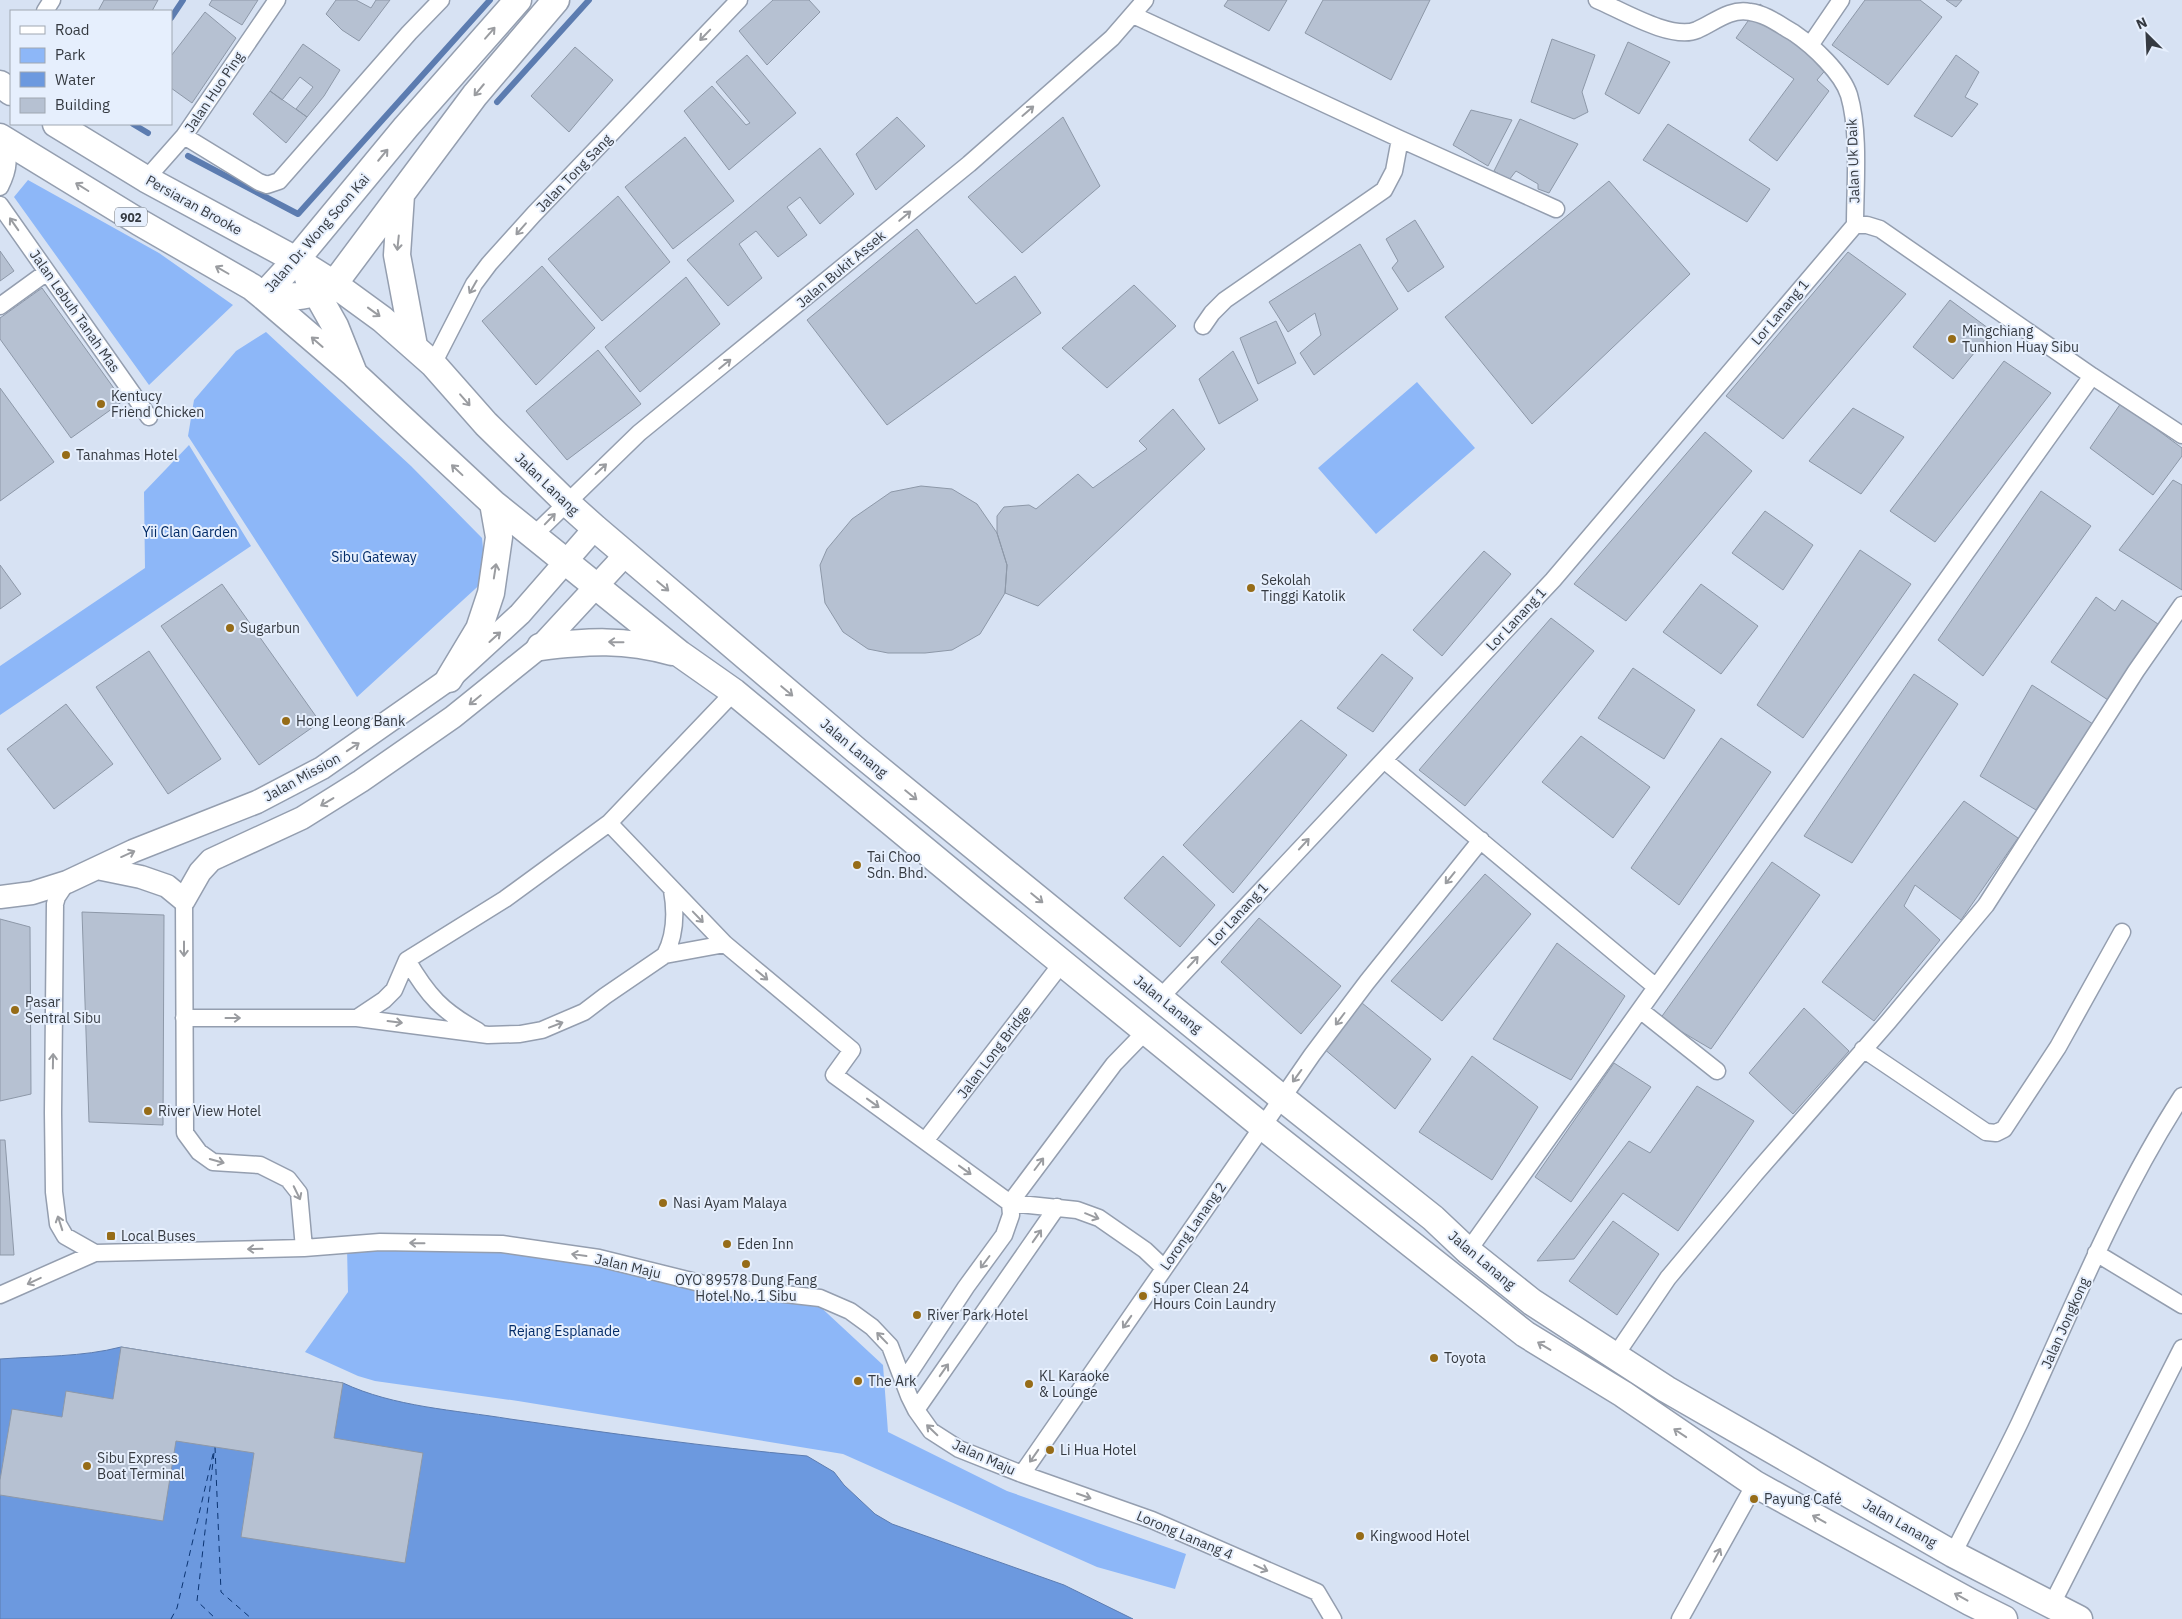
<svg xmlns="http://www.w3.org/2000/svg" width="2182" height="1619" viewBox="0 0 2182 1619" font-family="'IBM Plex Sans',sans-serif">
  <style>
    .green { fill: #8db7f8 }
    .water { fill: #6c99df; stroke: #5c7cb0 }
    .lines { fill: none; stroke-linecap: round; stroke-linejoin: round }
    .stream { stroke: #5c7cb0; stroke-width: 6 }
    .ferry { stroke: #0b3472; stroke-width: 1; stroke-dasharray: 6 5; stroke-linecap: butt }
    .building { fill: #b6c1d2; stroke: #8d98a8 }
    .street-casing { stroke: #949eaf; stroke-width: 19 }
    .secondary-casing { stroke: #949eaf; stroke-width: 25 }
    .primary-casing { stroke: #949eaf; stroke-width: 29 }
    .street { stroke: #fff; stroke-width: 16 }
    .secondary { stroke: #fff; stroke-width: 22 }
    .primary { stroke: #fff; stroke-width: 26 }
    .oneway { stroke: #9a9ca0 }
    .poi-dot { fill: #966c18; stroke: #e6effd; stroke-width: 2 }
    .labels { text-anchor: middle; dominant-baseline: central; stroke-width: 4; stroke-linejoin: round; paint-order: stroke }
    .shield { fill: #e6effd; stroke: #6a7079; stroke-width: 1 }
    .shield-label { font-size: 12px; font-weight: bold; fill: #353a41 }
    .street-label { font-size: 14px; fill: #353a41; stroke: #e6effd }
    .poi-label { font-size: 14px; fill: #353a41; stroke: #e6effd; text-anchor: start }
    .park-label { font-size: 14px; fill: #022b68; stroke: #e6effd }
  </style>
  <rect width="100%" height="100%" fill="#d7e2f3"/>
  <path class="green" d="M28 180 159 253 233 305 149 385 14 197Z
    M266 332 411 466 482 538 486 579 357 697 188 436 194 400 236 351Z
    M1417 382 1475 448 1376 534 1318 468Z
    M189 445 251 546 0 715V666L145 568 144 492Z
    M347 1247 568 1254 814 1301 883 1365 888 1432 1007 1491 1186 1554 1175 1589 1097 1567 843 1454 518 1401 375 1381 358 1376 305 1352 348 1292Z"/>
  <path class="water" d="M121 1347 343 1383C394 1407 455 1410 510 1419 608 1433 707 1447 807 1456L834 1472 844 1485 875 1514 892 1524 1064 1585 1133 1619H0V1359C40 1356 83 1357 121 1347Z"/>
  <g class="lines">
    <path class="stream" d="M171 18 183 0
      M497 102 589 0
      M133 124 148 133
      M188 156 298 214 490 0"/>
    <path class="ferry" d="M215 1447 221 1592 252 1619
      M214 1453 197 1601 216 1619
      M171 1619 177 1608 214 1450"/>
  </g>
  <path class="building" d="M104 0H158L152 11H98Z
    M212 0H258L242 25 209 5Z
    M336 0H356L371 8 376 0H390L359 41 342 30 326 14Z
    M773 0H809L820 12 767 65 739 31Z
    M1228 0H1287L1269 31 1224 6Z
    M1323 0H1430L1391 80 1305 33Z
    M1865 0H1920L1942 17 1888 85 1832 45Z
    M1946 0H1962L1956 7Z
    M1760 4 1834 60 1817 80 1829 91 1777 161 1749 140 1794 79 1736 38Z
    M205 12 236 38 192 103 171 88V56Z
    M1552 39 1595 55 1582 92 1588 112 1574 119 1531 102Z
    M1628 42 1670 62 1639 114 1605 94Z
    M303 44 340 70 324 96 307 117 296 109 313 87 300 77 282 100 270 91Z
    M575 47 613 80 569 132 531 96Z
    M747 55 796 113 729 170 684 111 712 86 746 125 750 123 716 82Z
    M1956 55 1979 72 1965 97 1978 104 1952 137 1914 116Z
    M270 91 307 117 286 143 253 114Z
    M1471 110 1512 120 1488 166 1453 145Z
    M897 117 925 146 876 190 856 154Z
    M1063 117 1100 186 1022 253 968 197Z
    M1520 119 1578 144 1549 193 1538 189V184L1516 171 1509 180 1494 171Z
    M1668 124 1770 189 1747 222 1643 160Z
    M685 137 734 201 673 249 625 187Z
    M820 148 854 194 820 224 800 197 787 207 807 235 778 257 756 231 739 244 762 278 728 306 687 260Z
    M1609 181 1690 274 1532 424 1445 317Z
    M618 196 670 262 602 321 548 259Z
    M1415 220 1444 267 1408 292 1392 268 1398 261 1386 239Z
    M917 229 976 304 1015 276 1041 313 887 425 807 320Z
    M1360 244 1398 309 1314 375 1300 353 1321 335 1315 313 1288 332 1269 302Z
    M0 251 14 271 0 281Z
    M1848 252 1906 294 1783 439 1726 396Z
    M542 266 595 328 536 385 482 321Z
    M686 277 720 324 640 392 605 347Z
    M1134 285 1176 326 1107 388 1062 348Z
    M42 288 123 401 71 438 0 339V318Z
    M1950 300 1992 331 1953 379 1913 347Z
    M1276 321 1296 363 1258 384 1240 338Z
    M598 350 641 404 567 460 526 411Z
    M1233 351 1258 400 1219 424 1199 379Z
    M2004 361 2051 393 1935 542 1890 511Z
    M0 388 54 462 0 501Z
    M2121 403 2182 448V456L2153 495 2090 448Z
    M1853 408 1904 437 1861 494 1809 461Z
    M1173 409 1205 449 1038 606 1005 593 1007 565 997 533V516L1004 507 1029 505 1036 509 1078 474 1093 488 1147 449 1139 441Z
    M1705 432 1752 471 1626 621 1574 584Z
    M2173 480 2182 485V590L2119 550Z
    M921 486 952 489 977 504 997 533 1007 565 1005 593 980 634 952 650 925 653H888L868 649 843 632 825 603 820 565 827 549 852 519 891 492Z
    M2041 491 2091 526 1983 676 1938 640Z
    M1765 511 1813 545 1783 590 1732 553Z
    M1860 550 1911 584 1803 738 1757 705Z
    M1484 551 1511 574 1442 656 1413 630Z
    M0 565 21 594 0 609Z
    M222 584 320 722 259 765 161 626Z
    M1701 584 1758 626 1721 674 1663 632Z
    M2096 597 2115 611 2122 600 2161 626 2108 700 2051 662Z
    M1551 618 1594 651 1465 806 1419 770Z
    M149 651 221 759 168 794 96 687Z
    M1382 654 1413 678 1373 732 1337 708Z
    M1633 668 1695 710 1664 759 1598 718Z
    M1914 674 1958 704 1852 863 1804 836Z
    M2032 685 2093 724 2036 810 1980 776Z
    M66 704 113 764 54 809 7 749Z
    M1301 720 1347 755 1233 893 1183 845Z
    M1581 736 1650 787 1613 838 1542 782Z
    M1721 738 1771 772 1679 905 1631 868Z
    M1964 801 2018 838 1961 920 1915 885 1904 906 1940 940 1874 1021 1822 982Z
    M1163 856 1215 905 1180 947 1124 898Z
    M1772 862 1820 895 1711 1049 1660 1019Z
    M1485 874 1531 914 1442 1021 1391 981Z
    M82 912 164 915 163 1125 89 1122Z
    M1259 918 1341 986 1301 1034 1221 962Z
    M0 919 30 927 31 1094 0 1101Z
    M1557 943 1625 996 1571 1080 1493 1039Z
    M1362 1003 1431 1059 1395 1109 1323 1048Z
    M1804 1008 1849 1051 1793 1114 1749 1073Z
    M1472 1056 1538 1107 1492 1180 1419 1132Z
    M1614 1063 1651 1087 1571 1202 1535 1177Z
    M1697 1086 1754 1121 1678 1231 1623 1193 1574 1259 1537 1261 1629 1141 1650 1153Z
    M0 1140H5L14 1255H0Z
    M1613 1221 1659 1254 1617 1315 1569 1281Z
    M121 1347 343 1383 334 1438 423 1453 405 1563 241 1537 254 1453 176 1441 163 1521 0 1495V1480L12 1409 62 1417 66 1391 113 1399Z"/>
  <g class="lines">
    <defs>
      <path id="street" d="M1597 0C1621 10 1672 41 1697 30 1714 23 1729 8 1750 12 1766 14 1780 25 1794 33 1813 46 1842 73 1849 95 1860 133 1855 185 1855 225
        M45 11 52 0
        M1133 15 1400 139 1556 209
        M1811 44 1841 0
        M184 136 259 182 267 185 279 181 409 33 441 0
        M146 179 184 136 277 0
        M0 187C10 167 9 160 3 138
        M0 205 149 417
        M1855 225H1867L1880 229 2092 376 2182 435
        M0 306 47 272
        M1203 326 1212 313 1225 300 1384 190 1394 171 1400 139
        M433 364 474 284 489 264 534 214 739 0
        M534 535 639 433 969 164 1112 38 1145 0
        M1384 760 1656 987
        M609 823 725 944 852 1050 834 1075 1010 1203 1077 1210 1099 1218 1145 1250 1164 1268
        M67 882 57 897 55 904 53 1113 54 1192 58 1224 65 1236 95 1253
        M184 900 185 1133 199 1152 213 1162 260 1165 288 1179 299 1193 304 1248
        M665 955C676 934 676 912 672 890
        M407 960C428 996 442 1011 478 1031
        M1160 998 1553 580 1855 225
        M1640 1010 1717 1071
        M184 1018H357L488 1035 520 1034 542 1030 584 1012 605 996 665 955 725 944
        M357 1018 384 1000 394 990 407 960 505 899 609 823 734 692
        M1863 1049 1986 1132 1996 1133 2004 1129 2058 1047 2122 932
        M925 1141 1062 963
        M1468 1251 2092 376
        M2096 1253 2182 1305
        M0 1295 95 1253 304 1248 380 1242 502 1244 599 1258 712 1286 820 1298 850 1311 872 1327 890 1346 909 1396 916 1410 931 1431 959 1449 1022 1474 1152 1520 1317 1592 1333 1619
        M1615 1356 1668 1278 1755 1174 1888 1022 1986 905 2136 671 2182 605
        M904 1381 966 1287 1004 1235 1011 1215 1010 1203 1114 1064 1147 1030
        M916 1410 1057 1207
        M1022 1474 1312 1055 1367 982 1481 840
        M1953 1554C1975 1510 1999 1466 2020 1422 2071 1312 2116 1198 2182 1096
        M2051 1606 2182 1348
        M1680 1619 1755 1484"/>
      <path id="secondary" d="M97 868 141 877 167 886 184 900 200 872 211 860 302 818 361 781 453 717 540 647 626 554
        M0 897 32 893 67 882 133 851 257 802 322 768 449 679 520 614 595 528"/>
      <path id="primary" d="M0 84 11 92
        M56 124 146 179 296 260 334 284 382 319 433 364 486 424 566 502 595 528 857 751 1282 1098 1433 1218 1468 1251 1532 1302 1666 1389 1953 1554 2079 1619
        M0 137 139 222 252 287 263 296 354 374 493 503 680 654 734 692 973 890 1262 1126 1525 1334 1623 1394 1755 1484 1970 1602 2004 1619
        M401 195 397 255 414 346
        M308 278 335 326 353 371
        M263 296C292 297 308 299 334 284L475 95 556 0
        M263 296 296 260 406 127 518 0
        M540 647C589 641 624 639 672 652
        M449 679 479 629 491 593 499 537 493 503"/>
    </defs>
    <use href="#street" class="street-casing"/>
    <use href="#secondary" class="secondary-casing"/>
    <use href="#primary" class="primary-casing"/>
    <use href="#street" class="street"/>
    <use href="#secondary" class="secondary"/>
    <use href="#primary" class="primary"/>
  </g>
  <defs><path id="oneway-shaft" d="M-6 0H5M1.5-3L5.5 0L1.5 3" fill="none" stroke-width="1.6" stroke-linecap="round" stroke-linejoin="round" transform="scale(1.25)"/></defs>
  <g class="oneway">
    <use href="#oneway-shaft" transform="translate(490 33) rotate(-49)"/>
    <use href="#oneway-shaft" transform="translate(705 35) rotate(134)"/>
    <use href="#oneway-shaft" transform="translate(479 90) rotate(130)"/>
    <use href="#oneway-shaft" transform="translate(1028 111) rotate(-41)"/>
    <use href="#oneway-shaft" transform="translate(383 155) rotate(-50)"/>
    <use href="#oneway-shaft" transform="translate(82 187) rotate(-148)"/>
    <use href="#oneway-shaft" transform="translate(905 216) rotate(-40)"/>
    <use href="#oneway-shaft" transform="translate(14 224) rotate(-125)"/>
    <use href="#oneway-shaft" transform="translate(521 229) rotate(131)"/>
    <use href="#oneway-shaft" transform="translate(398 243) rotate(96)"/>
    <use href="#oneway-shaft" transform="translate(222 270) rotate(-150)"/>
    <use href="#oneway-shaft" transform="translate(473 287) rotate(120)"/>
    <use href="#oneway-shaft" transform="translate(374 312) rotate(36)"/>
    <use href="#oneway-shaft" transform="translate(317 342) rotate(-139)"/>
    <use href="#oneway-shaft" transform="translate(725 364) rotate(-39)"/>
    <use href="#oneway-shaft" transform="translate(465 400) rotate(49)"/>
    <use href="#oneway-shaft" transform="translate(601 469) rotate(-43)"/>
    <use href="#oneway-shaft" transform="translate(457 470) rotate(-137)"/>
    <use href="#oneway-shaft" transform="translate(550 519) rotate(-46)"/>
    <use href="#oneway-shaft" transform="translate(495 571) rotate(-81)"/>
    <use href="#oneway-shaft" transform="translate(663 586) rotate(40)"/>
    <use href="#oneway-shaft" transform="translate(495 637) rotate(-42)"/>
    <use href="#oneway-shaft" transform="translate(616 642) rotate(-179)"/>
    <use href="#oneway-shaft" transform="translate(787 691) rotate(40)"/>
    <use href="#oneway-shaft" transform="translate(475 700) rotate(141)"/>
    <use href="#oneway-shaft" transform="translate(353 747) rotate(-34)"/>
    <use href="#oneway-shaft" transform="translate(911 795) rotate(39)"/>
    <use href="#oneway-shaft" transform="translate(327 802) rotate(149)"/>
    <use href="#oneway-shaft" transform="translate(1304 844) rotate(-47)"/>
    <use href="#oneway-shaft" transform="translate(128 854) rotate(-24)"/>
    <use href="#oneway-shaft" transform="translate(1450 878) rotate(129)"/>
    <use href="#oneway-shaft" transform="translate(1037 898) rotate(39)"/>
    <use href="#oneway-shaft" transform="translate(698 917) rotate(46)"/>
    <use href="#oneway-shaft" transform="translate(184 949) rotate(90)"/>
    <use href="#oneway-shaft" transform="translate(1193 962) rotate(-47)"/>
    <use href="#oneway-shaft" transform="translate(762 975) rotate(40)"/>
    <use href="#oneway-shaft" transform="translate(233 1018)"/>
    <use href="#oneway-shaft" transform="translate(1340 1019) rotate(127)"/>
    <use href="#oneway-shaft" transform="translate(395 1022) rotate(7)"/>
    <use href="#oneway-shaft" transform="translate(556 1025) rotate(-21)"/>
    <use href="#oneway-shaft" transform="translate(53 1061) rotate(-89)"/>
    <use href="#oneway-shaft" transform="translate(1297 1076) rotate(126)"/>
    <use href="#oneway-shaft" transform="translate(873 1103) rotate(36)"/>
    <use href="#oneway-shaft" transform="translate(217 1161) rotate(16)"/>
    <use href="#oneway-shaft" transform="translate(1039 1164) rotate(-53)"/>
    <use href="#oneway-shaft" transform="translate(965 1170) rotate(36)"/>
    <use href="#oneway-shaft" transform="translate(297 1193) rotate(64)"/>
    <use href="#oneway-shaft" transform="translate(1092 1216) rotate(22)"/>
    <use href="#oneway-shaft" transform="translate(60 1223) rotate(-108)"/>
    <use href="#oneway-shaft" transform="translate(1037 1236) rotate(-55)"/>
    <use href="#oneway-shaft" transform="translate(417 1243) rotate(-179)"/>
    <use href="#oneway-shaft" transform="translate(255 1249) rotate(179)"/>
    <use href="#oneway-shaft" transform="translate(579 1255) rotate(-172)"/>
    <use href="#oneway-shaft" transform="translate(985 1262) rotate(127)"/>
    <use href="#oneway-shaft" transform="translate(34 1281) rotate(155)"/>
    <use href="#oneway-shaft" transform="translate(1127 1322) rotate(125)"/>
    <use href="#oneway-shaft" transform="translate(882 1338) rotate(-134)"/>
    <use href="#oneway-shaft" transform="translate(1544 1346) rotate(-149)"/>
    <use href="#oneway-shaft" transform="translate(944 1370) rotate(-55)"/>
    <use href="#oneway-shaft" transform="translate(932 1430) rotate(-136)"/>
    <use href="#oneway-shaft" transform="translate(1680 1433) rotate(-146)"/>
    <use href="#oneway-shaft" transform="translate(1034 1456) rotate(125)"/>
    <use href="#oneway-shaft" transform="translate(1084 1496) rotate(19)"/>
    <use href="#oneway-shaft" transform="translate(1819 1519) rotate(-151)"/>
    <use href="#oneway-shaft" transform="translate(1717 1555) rotate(-62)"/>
    <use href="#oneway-shaft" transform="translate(1261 1568) rotate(24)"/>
    <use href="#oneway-shaft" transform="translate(1961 1597) rotate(-151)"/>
  </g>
  <g class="poi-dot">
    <circle cx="1952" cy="339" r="5"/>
    <circle cx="101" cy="404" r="5"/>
    <circle cx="66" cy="455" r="5"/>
    <circle cx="1251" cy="588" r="5"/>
    <circle cx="230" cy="628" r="5"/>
    <circle cx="286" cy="721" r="5"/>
    <circle cx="857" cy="865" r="5"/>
    <circle cx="15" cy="1010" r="5"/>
    <circle cx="148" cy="1111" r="5"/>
    <circle cx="663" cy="1203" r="5"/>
    <rect x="106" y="1231" width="10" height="10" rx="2.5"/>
    <circle cx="727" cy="1244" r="5"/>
    <circle cx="746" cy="1264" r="5"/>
    <circle cx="1143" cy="1296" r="5"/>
    <circle cx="917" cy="1315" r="5"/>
    <circle cx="1434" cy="1358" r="5"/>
    <circle cx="858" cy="1381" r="5"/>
    <circle cx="1029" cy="1384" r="5"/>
    <circle cx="1050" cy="1450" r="5"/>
    <circle cx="87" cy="1466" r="5"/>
    <circle cx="1754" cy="1499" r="5"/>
    <circle cx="1360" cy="1536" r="5"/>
  </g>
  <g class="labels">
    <rect class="shield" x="115" y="207.5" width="32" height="19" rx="4"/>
    <g class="shield-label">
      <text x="131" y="217">902</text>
    </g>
    <g class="street-label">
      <text transform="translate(214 92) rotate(-56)">Jalan Huo Ping</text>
      <text transform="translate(1853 161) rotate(-92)">Jalan Uk Daik</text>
      <text transform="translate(574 173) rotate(-46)">Jalan Tong Sang</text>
      <text transform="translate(194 205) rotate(29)">Persiaran Brooke</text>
      <text transform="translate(317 233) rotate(-49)">Jalan Dr. Wong Soon Kai</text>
      <text transform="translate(841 269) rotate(-40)">Jalan Bukit Assek</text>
      <text transform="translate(75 311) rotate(55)">Jalan Lebuh Tanah Mas</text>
      <text transform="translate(1780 312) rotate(-50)">Lor Lanang 1</text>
      <text transform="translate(547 484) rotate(44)">Jalan Lanang</text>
      <text transform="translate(1516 619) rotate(-47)">Lor Lanang 1</text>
      <text transform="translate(854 748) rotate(40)">Jalan Lanang</text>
      <text transform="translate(302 777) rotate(-29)">Jalan Mission</text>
      <text transform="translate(1238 914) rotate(-47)">Lor Lanang 1</text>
      <text transform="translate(1168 1004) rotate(39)">Jalan Lanang</text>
      <text transform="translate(994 1052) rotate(-53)">Jalan Long Bridge</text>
      <text transform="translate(1193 1226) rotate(-55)">Lorong Lanang 2</text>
      <text transform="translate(1482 1260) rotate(40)">Jalan Lanang</text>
      <text transform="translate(628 1266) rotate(13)">Jalan Maju</text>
      <text transform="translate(2065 1323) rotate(-66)">Jalan Jongkong</text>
      <text transform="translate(984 1457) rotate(24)">Jalan Maju</text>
      <text transform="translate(1900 1523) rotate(30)">Jalan Lanang</text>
      <text transform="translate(1185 1535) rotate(23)">Lorong Lanang 4</text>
    </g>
    <g class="poi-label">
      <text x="1962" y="331">Mingchiang<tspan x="1962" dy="16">Tunhion Huay Sibu</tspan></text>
      <text x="111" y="396">Kentucy<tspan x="111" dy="16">Friend Chicken</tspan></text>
      <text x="76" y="455">Tanahmas Hotel</text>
      <text x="1261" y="580">Sekolah<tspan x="1261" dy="16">Tinggi Katolik</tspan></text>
      <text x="240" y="628">Sugarbun</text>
      <text x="296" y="721">Hong Leong Bank</text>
      <text x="867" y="857">Tai Choo<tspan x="867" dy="16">Sdn. Bhd.</tspan></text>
      <text x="25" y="1002">Pasar<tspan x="25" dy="16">Sentral Sibu</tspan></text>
      <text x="158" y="1111">River View Hotel</text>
      <text x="673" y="1203">Nasi Ayam Malaya</text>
      <text x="121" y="1236">Local Buses</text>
      <text x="737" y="1244">Eden Inn</text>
      <text x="746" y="1280" text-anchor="middle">OYO 89578 Dung Fang<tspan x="746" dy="16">Hotel No. 1 Sibu</tspan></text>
      <text x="1153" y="1288">Super Clean 24<tspan x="1153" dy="16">Hours Coin Laundry</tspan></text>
      <text x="927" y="1315">River Park Hotel</text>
      <text x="1444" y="1358">Toyota</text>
      <text x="1039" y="1376">KL Karaoke<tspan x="1039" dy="16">&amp; Lounge</tspan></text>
      <text x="868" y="1381">The Ark</text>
      <text x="1060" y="1450">Li Hua Hotel</text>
      <text x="97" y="1458">Sibu Express<tspan x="97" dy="16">Boat Terminal</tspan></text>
      <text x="1764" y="1499">Payung Café</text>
      <text x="1370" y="1536">Kingwood Hotel</text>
    </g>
    <g class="park-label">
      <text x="190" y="532">Yii Clan Garden</text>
      <text x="374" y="557">Sibu Gateway</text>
      <text x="564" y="1331">Rejang Esplanade</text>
    </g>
  </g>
  <rect x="10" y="10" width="162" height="115" fill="#e6effd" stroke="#9fa7b2"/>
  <rect x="20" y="26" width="25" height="8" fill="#ffffff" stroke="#9fa7b2"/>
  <text x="55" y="35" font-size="15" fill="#353a41">Road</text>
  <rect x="20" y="48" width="25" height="15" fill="#8db7f8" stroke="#9fa7b2"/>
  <text x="55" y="60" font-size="15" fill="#353a41">Park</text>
  <rect x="20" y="72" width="25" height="15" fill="#6c99df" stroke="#9fa7b2"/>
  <text x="55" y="85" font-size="15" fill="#353a41">Water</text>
  <rect x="20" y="98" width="25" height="15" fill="#b6c1d2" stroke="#9fa7b2"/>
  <text x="55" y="110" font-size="15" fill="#353a41">Building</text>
  <g transform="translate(2147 35) rotate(336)" stroke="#e6effd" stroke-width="4" paint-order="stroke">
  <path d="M0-4L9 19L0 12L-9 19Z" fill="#353a41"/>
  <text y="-8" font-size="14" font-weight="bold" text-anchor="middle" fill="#353a41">N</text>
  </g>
</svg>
